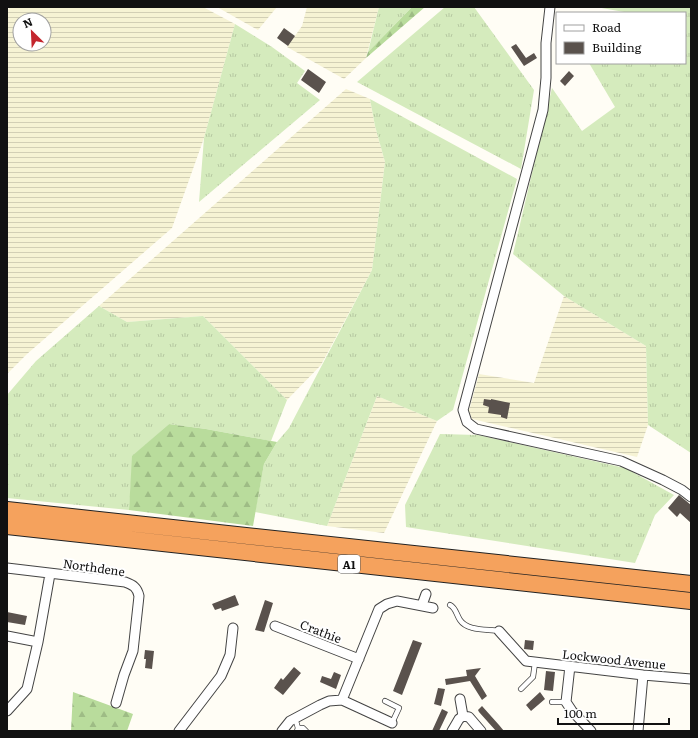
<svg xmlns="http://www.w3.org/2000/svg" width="698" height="738" viewBox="0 0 698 738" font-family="Literata,serif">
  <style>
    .farmland { fill: url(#farmland-rules); fill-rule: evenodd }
    .grass { fill: url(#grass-tufts) }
    .forest { fill: url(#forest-firs) }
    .building { fill: #5a524d }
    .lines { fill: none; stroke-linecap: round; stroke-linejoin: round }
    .lane-casing { stroke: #444; stroke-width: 6 }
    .street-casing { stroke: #444; stroke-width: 11 }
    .highway-casing { stroke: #222; stroke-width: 18 }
    .lane { stroke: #fff; stroke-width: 4.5 }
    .street { stroke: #fff; stroke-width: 9 }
    .highway { stroke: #f5a25d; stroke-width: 16 }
    .labels { text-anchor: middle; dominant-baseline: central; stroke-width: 4; stroke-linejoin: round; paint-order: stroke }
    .shield { fill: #fff; stroke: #585858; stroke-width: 1 }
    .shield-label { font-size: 11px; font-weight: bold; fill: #111 }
    .street-label { font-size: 12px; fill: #111; stroke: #fff }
  </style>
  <defs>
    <pattern id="farmland-rules" width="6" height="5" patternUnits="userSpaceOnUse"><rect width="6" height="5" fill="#f6f3d4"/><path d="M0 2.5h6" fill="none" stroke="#d2cfb5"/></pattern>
    <pattern id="grass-tufts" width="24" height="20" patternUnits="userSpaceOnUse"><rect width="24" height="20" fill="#d5ebbd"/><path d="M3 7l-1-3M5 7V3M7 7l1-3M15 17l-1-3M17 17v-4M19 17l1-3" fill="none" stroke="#b6c8a1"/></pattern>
    <pattern id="forest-firs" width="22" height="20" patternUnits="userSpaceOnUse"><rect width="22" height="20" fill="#b9dc9c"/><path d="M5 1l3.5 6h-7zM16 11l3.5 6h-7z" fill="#9ebc85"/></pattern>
  </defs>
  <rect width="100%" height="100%" fill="#fffdf5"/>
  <path class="farmland" d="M10 7H203L235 24 204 138 172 228 27 354 7 374V11ZM20 20H44V44H20Z
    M217 7H277L258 30Z
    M307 7H379L366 58 344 79 287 47 302 26Z
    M346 89 370 99 375 126 385 162 372 270 321 365 287 400 203 316 127 322 99 306Z
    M564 296 646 346 648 425 637 457 472 419 469 411 479 374 534 383Z
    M377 396 437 421 384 533 327 526Z"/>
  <path class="grass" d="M379 7H412L368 52Z
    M445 7H474L534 90 521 169 357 82Z
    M596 7H691V453L648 425 646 346 564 296 513 254 552 88 582 131 615 107 589 63H685V13H623L624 12Z
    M235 24 272 47 305 71 297 83 320 100 199 202 204 138Z
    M370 99 517 179 453 410 437 421 377 396 327 526 255 512 264 464 277 442 289 428 301 405 372 270 385 162 375 126Z
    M99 306 127 322 203 316 287 400 271 441 206 429 169 424 133 456 129 510 7 498V395L36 361Z
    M440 434 478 435 625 468 674 495 655 515 635 563 406 527 405 505Z"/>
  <path class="forest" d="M412 7H425L366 58 368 52Z
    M169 424 206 429 277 442 264 464 253 526 129 510 132 456Z
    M73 692 133 714 127 731H71Z"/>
  <path class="building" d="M284 28 295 36 288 46 277 38Z
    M516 44 526 58 534 53 537 58 524 66 511 47Z
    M308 69 326 82 319 93 301 80Z
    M569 71 574 76 565 86 560 81Z
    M484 399 491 400V399L510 403 507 419 501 417V415L488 413 489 407 483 405Z
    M679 495 691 505V523L680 513 677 517 668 508Z
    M235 595 239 605 222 611 221 608 215 610 212 604Z
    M265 600 273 603 264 632 255 630Z
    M7 612 27 616 25 625 7 622Z
    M413 640 422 643 402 695 393 691Z
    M525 640 534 641 533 650 524 649Z
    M145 650 154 651 152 669 145 668 146 659H144Z
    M294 667 301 673 283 695 274 688 281 678 283 680Z
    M481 668 475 676 487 696 482 700 470 681 446 685 445 679 467 676 466 670Z
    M546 671 555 672 553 691 544 690Z
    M334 672 341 675 336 689 320 682 322 676 331 679Z
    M438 688 445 689 441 706 434 704Z
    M540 692 545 699 531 711 526 705Z
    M482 706 499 725 504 731H496L479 712 478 710Z
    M442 709 448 712 439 731H432Z"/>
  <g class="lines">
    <defs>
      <path id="lane" d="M450 605C456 608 456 614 460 620 467 631 487 629 499 631
        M521 689 533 677 535 663
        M385 701 399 708 392 723
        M552 702H566
        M295 718 298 728 297 731
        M298 728H303L306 731"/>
      <path id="street" d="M550 7 546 43V78L543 110 463 410 467 422 476 429 621 461 663 480 682 490 691 497
        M7 568 125 582C133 585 137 587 139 596L133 651 124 675 116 703
        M422 605 426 594
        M275 626 359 659
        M499 631 526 661 643 675 691 679
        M7 636 38 642
        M570 666 566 702 572 711 591 731
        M460 699 463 716
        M342 700 379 609 387 604 397 601 433 608
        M342 700 392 723
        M7 711 27 689 38 642 50 574
        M179 731 221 676 230 655 233 628
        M282 731 290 721 320 705 329 701 342 700
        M452 731 459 719 463 716 469 717 481 731
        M638 731 643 675"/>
      <path id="highway" d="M7 510 691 584
        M7 526 691 601"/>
    </defs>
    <use href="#lane" class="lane-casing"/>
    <use href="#street" class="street-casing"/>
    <use href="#highway" class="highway-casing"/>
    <use href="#lane" class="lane"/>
    <use href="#street" class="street"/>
    <use href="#highway" class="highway"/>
  </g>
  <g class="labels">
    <rect class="shield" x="338" y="555" width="22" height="18" rx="3"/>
    <g class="shield-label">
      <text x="349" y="564">A1</text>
    </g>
    <g class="street-label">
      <text transform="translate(94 567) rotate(8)">Northdene</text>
      <text transform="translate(321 631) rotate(21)">Crathie</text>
      <text transform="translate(614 659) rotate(6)">Lockwood Avenue</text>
    </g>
  </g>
  <rect width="698" height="738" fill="none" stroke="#111111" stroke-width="16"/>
  <rect x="556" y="12" width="130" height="52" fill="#ffffff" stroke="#a0a0a0"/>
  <rect x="564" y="25" width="20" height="6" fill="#ffffff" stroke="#a0a0a0"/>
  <text x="592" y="32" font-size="12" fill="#111111">Road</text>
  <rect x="564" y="42" width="20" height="12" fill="#5a524d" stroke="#a0a0a0"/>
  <text x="592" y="52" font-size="12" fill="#111111">Building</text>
  <g transform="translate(32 32) rotate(336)"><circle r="19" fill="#ffffff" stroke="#a0a0a0"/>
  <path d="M0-3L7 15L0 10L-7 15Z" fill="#c4262e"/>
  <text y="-6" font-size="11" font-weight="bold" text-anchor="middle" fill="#111111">N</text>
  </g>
  <path d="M558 718v6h111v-6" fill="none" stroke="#111111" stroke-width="2"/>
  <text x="564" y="718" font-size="12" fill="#111111" stroke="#ffffff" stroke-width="3" paint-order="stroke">100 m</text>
</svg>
